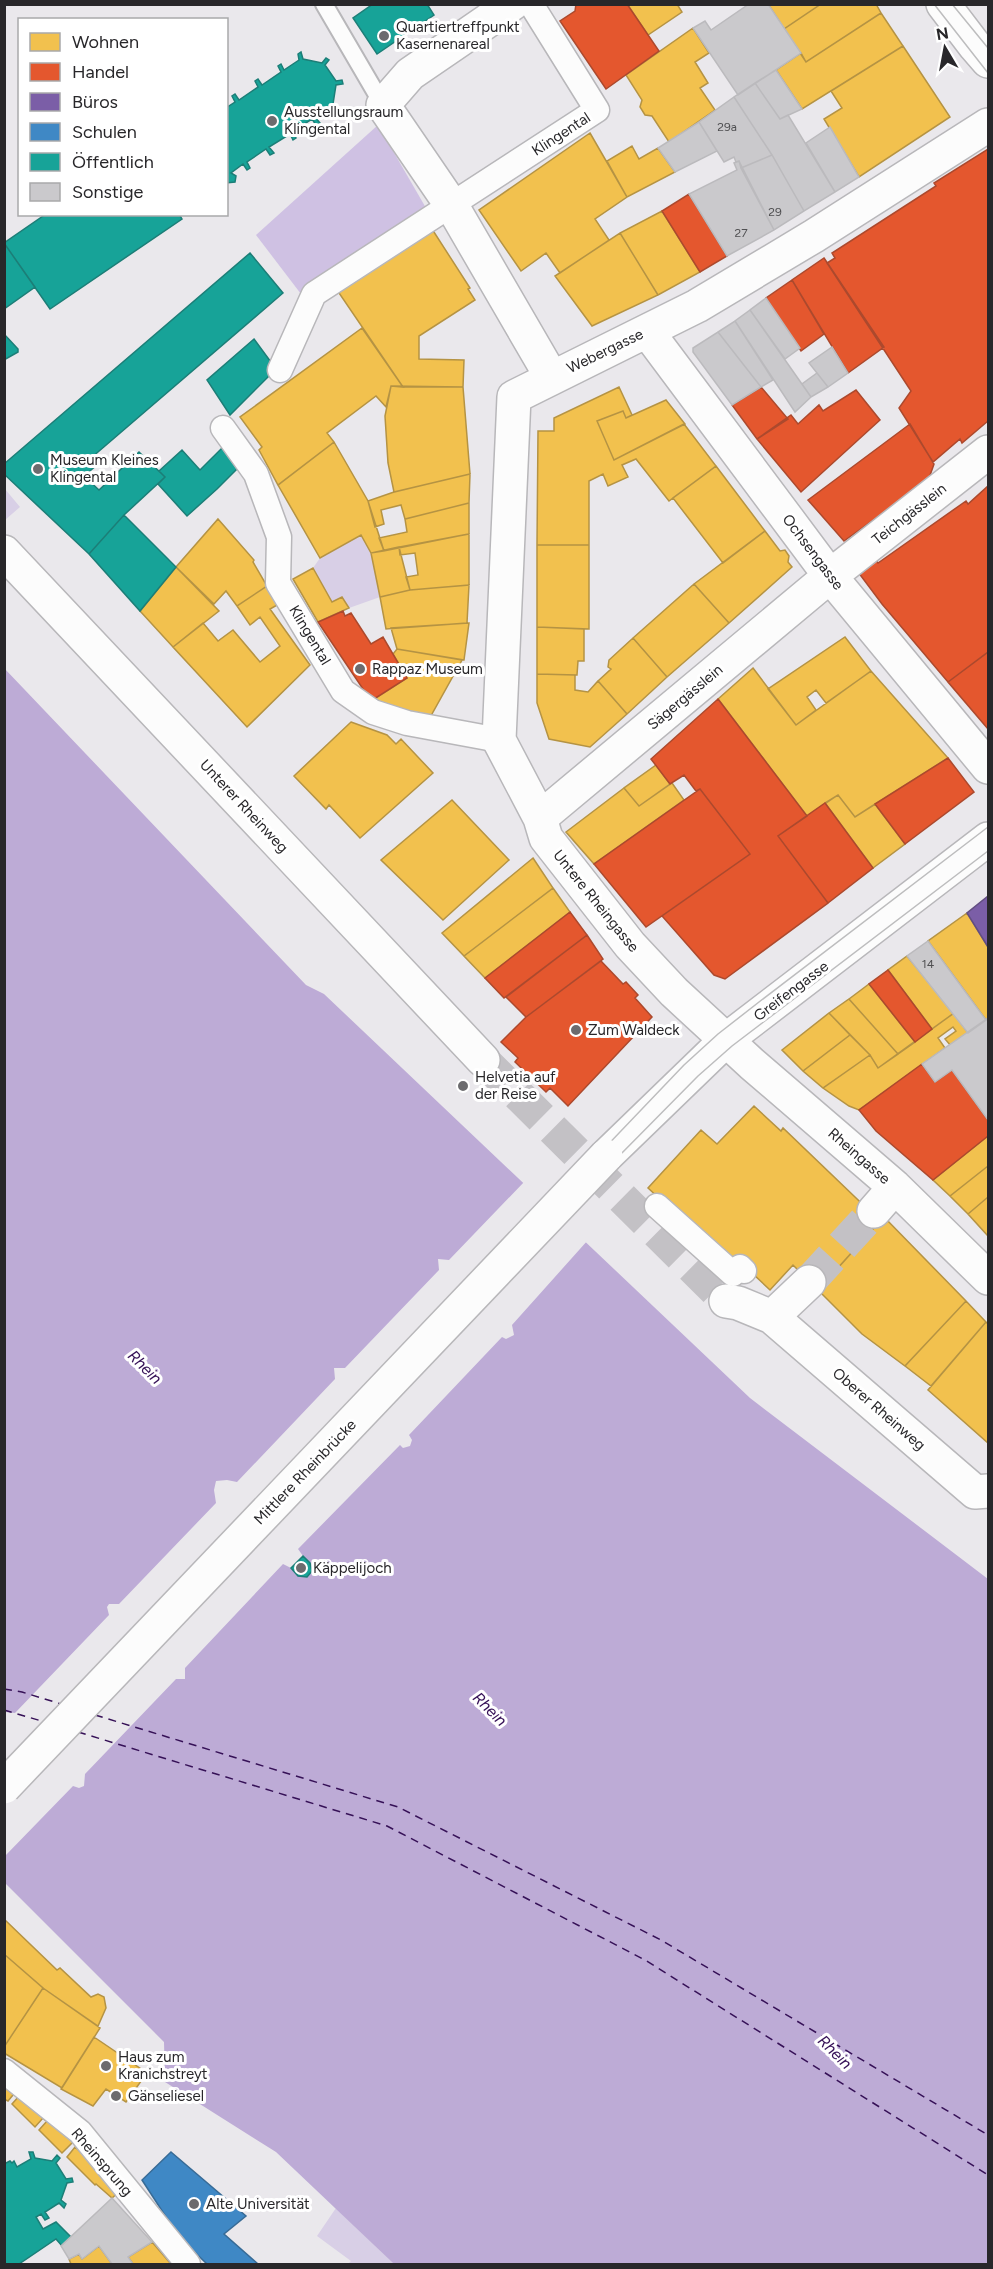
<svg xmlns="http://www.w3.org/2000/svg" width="993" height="2269" viewBox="0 0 993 2269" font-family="Figtree,sans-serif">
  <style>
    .green { fill: #d8cfe6 }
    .forest { fill: #cfc1e3 }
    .water { fill: #bdabd6 }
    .pier { fill: #eae8ec }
    .homes { fill: #f2c14e; stroke: #b59343; stroke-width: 1.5 }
    .shops { fill: #e4572e; stroke: #ac492d; stroke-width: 1.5 }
    .offices { fill: #7b5ea7; stroke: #624e82; stroke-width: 1.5 }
    .schools { fill: #3f88c5; stroke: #386b96; stroke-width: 1.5 }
    .public { fill: #17a398; stroke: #1c7e77; stroke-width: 1.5 }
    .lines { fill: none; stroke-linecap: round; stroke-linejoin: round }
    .ferry { stroke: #361157; stroke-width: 1.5; stroke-dasharray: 8 6; stroke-linecap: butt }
    .building { fill: #cac9cc; stroke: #bbbabd; stroke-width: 1.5 }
    .minor-tunnel { stroke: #c3c1c5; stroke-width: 33; stroke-dasharray: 33 16; stroke-linecap: butt }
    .service-casing { stroke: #b8b7ba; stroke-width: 20 }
    .pedestrian-casing { stroke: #b8b7ba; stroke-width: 27 }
    .minor-casing { stroke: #b8b7ba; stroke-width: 36 }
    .service { stroke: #fcfcfc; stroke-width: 16 }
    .pedestrian { stroke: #fcfcfc; stroke-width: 24 }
    .minor { stroke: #fcfcfc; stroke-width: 33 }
    .tram { stroke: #bdbdbe; stroke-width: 1.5 }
    .minor-bridge-casing { stroke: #b8b7ba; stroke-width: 36; stroke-linecap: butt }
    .minor-bridge { stroke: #fcfcfc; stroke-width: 33 }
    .poi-dot { fill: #6c6b6e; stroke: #fff; stroke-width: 2 }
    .labels { text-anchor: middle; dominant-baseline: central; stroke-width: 6; stroke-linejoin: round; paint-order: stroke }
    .number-label { font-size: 12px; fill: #505052 }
    .poi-label { font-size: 15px; fill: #28272a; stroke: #fff; text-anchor: start }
    .street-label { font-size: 15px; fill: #28272a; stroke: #fff }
    .water-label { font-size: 16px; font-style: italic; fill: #361157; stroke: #fff }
  </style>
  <rect width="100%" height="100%" fill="#eae8ec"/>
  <path class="green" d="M5 489 20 507 5 520H4Z
    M361 535 371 553 380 597 349 608 342 597 332 602 313 568 320 558Z
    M336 2208 394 2264H348L351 2261 317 2236Z"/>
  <path class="forest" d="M378 125 426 208 301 294 256 235Z"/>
  <path class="water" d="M4 668 306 985 324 994 750 1398 988 1579V2264H394L276 2152 165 2082 164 2042 5 1883Z"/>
  <path class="pier" d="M525 1181 588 1240 512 1325 514 1335 506 1339 502 1337 409 1435 412 1440 410 1446 403 1448 400 1445 298 1549 303 1556 291 1568 283 1564 185 1668V1679H176L85 1774 84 1786 79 1788 73 1786 5 1856V1712L15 1713 109 1615 107 1607 109 1604H119L216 1503 214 1490 216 1481 227 1480 237 1482 335 1379 334 1368H345L439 1270 438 1259 449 1260Z"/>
  <path class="homes" d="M627 4H677L682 12 648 35Z
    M768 4H821L784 29Z
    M821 4H876L881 13 806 62 784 29Z
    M881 13 903 46 802 109 776 70 801 53 806 62Z
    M693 28 709 53 695 62 708 83 700 88 715 110 669 142 652 116 645 115 640 107 642 100 626 75Z
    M903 46 950 117 859 177 824 119 842 108 831 91Z
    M590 133 627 197 595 219 609 240 560 273 546 253 521 271 479 210Z
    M632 146 639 159 658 148 675 172 627 197 607 161Z
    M662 211 700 272 658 295 620 233Z
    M432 229 470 288 468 289 475 300 419 336V359L464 360 463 387H403L337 290Z
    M620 233 658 295 592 326 555 276Z
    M362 328 403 387 391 386 386 407 376 396 327 433 334 442 278 485 259 450 262 447 240 417Z
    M391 386 463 387 470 474 394 492 388 463 385 416Z
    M619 387 632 415 626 418 623 411 597 421 614 460 684 424 716 466 669 501 636 459 622 465 628 477 608 486 603 474 589 481V545H537L538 431H554V418Z
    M666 400 685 424 614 460 597 421 623 411 626 418Z
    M334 442 368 501 384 551 371 553 361 535 320 558 278 485Z
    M716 466 765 531 723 563 673 498Z
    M470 474 469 503 405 519 401 505 381 510 384 524 375 527 368 501 394 492Z
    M469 503V534L384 551 379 538 407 532 405 519Z
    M218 519 254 560 253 562 267 586 237 606 226 591 214 604 176 567Z
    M765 531 780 551 785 550 789 556 788 562 792 567 729 623 694 584Z
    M469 534V585L410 590 406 577 418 575 415 553 400 555 399 547Z
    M537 545H589V629L537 627Z
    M399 547 410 590 380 597 371 553Z
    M176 567 219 611 173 647 140 611Z
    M313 568 332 602 342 597 349 608 318 622 293 579Z
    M694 584 729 623 667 677 633 638Z
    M469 585 467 623 386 629 380 597 410 590Z
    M267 586 279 604 270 609 310 665 247 727 173 647 203 623 218 641 233 630 260 662 280 646 260 617 250 625 237 606Z
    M469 623 464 660 397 649 391 628Z
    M537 627 584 629V661H578L577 675 537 674Z
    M845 637 871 671 826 703 816 690 807 697 816 710 796 725 768 689Z
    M633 638 667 677 627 714 598 681 611 669 608 667 609 660Z
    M397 649 462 660 428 721 371 701 407 678 393 654Z
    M753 668 796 725 871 671 948 758 855 817 838 795 807 816 718 699Z
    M537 674 575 675V690L588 692 598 681 627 714 590 747 549 739 537 703Z
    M351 722 387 735 396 744 401 739 433 773 360 838 329 805 326 809 294 776Z
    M656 765 670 784 639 806 624 788Z
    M672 783 684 800 594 864 566 832 624 788 639 806Z
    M838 795 855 817 875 804 905 844 873 868 825 803Z
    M452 800 509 860 443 920 381 860Z
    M533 858 553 888 464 956 442 933Z
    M553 888 570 912 485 978 464 956Z
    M967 913 988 947V1018L986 1020 928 941Z
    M907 956 954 1013 932 1029 888 970Z
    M869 984 915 1042 898 1054 849 999Z
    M849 999 898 1054 878 1068 870 1055 829 1013Z
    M829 1013 850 1035 803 1071 782 1050Z
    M954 1013 968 1033 951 1046 945 1039 956 1031 953 1027 938 1038 945 1048 859 1110 849 1106 823 1088 870 1055 878 1068Z
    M850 1035 870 1055 823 1088 803 1071Z
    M754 1106 781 1131 783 1128 880 1221 818 1290 793 1265 770 1290 735 1257 729 1263 648 1188 701 1130 717 1144Z
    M988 1136V1166L950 1196 933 1180Z
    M988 1166V1197L968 1214 950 1196Z
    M988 1197V1236L968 1214Z
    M884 1217 966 1301 905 1366 862 1334 818 1290Z
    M966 1301 986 1322 931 1386 905 1366Z
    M986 1322 988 1324V1443L928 1390Z
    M4 1919 57 1970 60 1968 91 1997 98 1994 104 1997 106 2008 98 2026 43 1988 4 1954Z
    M4 1954 43 1988 4 2047Z
    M43 1988 100 2028 62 2088 4 2053V2047Z
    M94 2037 147 2073 126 2102 106 2089 93 2106 61 2089Z
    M4 2080 18 2089 8 2101 4 2099Z
    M20 2095 47 2117 45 2120 43 2118 35 2127 12 2104Z
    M47 2117 74 2141 62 2153 39 2130 47 2121 45 2120Z
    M75 2147 102 2171 120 2191 112 2198 96 2184 95 2185 67 2157Z
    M152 2242 171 2264H133L128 2257Z
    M99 2246 112 2264H71L69 2259 79 2254 82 2259Z"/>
  <path class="shops" d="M627 4 659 51 606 89 560 21 575 11 576 4Z
    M988 149V421L962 443 960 439 933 462 899 408 911 391 827 263 835 258 832 253 936 186 934 183Z
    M689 194 727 256 700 272 662 211Z
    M824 258 884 347 848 373 792 280Z
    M792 280 824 334 801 351 766 298Z
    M761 387 788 419 757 439 732 405Z
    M856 390 880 420 801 492 757 439 791 415 798 424 819 405 823 411Z
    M910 424 934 464 928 481 844 541 808 500Z
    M988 486V652L948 682 882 604 858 572 876 560 878 563 966 501 968 504Z
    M343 611 345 616 351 613 371 644 383 637 407 678 371 701 318 622Z
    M988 652V729L948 682Z
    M718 699 807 816 778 836 828 903 725 979 714 975 662 916 750 854 700 789 696 791 684 775 670 784 651 759Z
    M948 758 974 792 905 844 875 804Z
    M700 789 750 854 646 927 594 864Z
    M825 803 873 868 828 903 778 836Z
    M570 912 587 935 504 998 485 978Z
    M587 935 603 959 526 1017 506 997Z
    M601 961 623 984 626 982 638 995 635 998 652 1017 568 1106 550 1088 546 1092 515 1062 518 1058 501 1042 526 1017Z
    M888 970 932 1029 915 1042 869 984Z
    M922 1064 935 1082 952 1070 988 1120V1136L933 1180 876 1131 859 1110Z"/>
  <path class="offices" d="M988 896V947L967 913Z"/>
  <path class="schools" d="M171 2152 246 2216 224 2234 258 2264H207L179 2237 142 2180Z"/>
  <path class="public" d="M373 4H427L434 15 377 54 353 18Z
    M301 52 303 59 322 63 326 58 329 60 325 65 336 81 342 80 343 84 336 85 333 104 338 108 336 111 330 107 315 117 320 123 316 125 312 119 293 131 296 138 293 140 290 134 269 147 274 153 270 155 266 149 247 162 250 168 247 170 243 164 231 173 236 176 235 182 226 183V108L235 102 232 96 235 94 239 100 258 87 255 81 258 79 262 85 281 72 278 66 281 64 284 70 299 60 298 54Z
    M46 214H179L182 219 50 309 4 243Z
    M4 243 35 287 4 309Z
    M250 253 283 293 91 458 97 465 84 476 99 490 139 452 165 477 124 515 89 554 4 474V464Z
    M4 334 18 349V352L4 360Z
    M254 339 276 369 230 415 207 380Z
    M223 447 240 466 217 489 187 516 158 484 165 477 159 471 182 450 200 470Z
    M124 515 176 567 140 611 89 554Z
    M303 1556 310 1563 312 1571 307 1577 298 1576 291 1568Z
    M29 2152H33L35 2158 52 2161 57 2155 60 2158 56 2163 66 2179 72 2178 73 2182 67 2183 61 2200 66 2204 64 2208 59 2203 45 2212 49 2218 45 2220 41 2214 36 2217 43 2229 56 2222 71 2237 62 2246 56 2239 19 2264H4V2164L10 2161 12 2163 14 2161 17 2167 31 2159Z"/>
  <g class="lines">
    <path class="ferry" d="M4 1689 22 1692 61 1704
      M4 1710 45 1722
      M95 1715 398 1807 661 1940 988 2135
      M78 1732 387 1826 645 1960 988 2175"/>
  </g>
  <path class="building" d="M749 4H768L801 53 738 95 693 28 705 21 711 30Z
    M776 70 802 109 780 119 755 83Z
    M755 83 780 119 788 115 835 192 804 211 772 155 734 97Z
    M734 97 772 155 741 168 739 161 736 162 734 157 724 162 699 122Z
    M699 122 717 151 675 172 658 148Z
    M830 127 859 177 835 192 806 143Z
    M772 155 804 211 774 230 741 168Z
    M739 161 774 230 727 256 689 194 737 170 734 163Z
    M766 298 800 348 785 359 750 310Z
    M750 310 811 397 795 412 735 321Z
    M735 321 773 380 761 387 718 332Z
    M718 332 761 387 732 405 693 352V348Z
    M832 347 848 373 828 387 809 363Z
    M817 373 828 387 811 397 802 384Z
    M928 941 986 1020 968 1033 907 956Z
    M988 1018V1120L952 1070 935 1082 922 1064Z
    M112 2198 152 2242 128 2257 133 2264H112L99 2246 82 2259 79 2254 69 2259 61 2246Z"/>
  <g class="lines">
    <path class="minor-tunnel" d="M483 1060 726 1301
      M809 1282 874 1211"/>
    <defs>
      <path id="service" d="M324 4 383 105"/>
      <path id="pedestrian" d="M280 370 314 294 597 110 531 4
        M223 428 256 474 279 537 278 583 343 691 373 712 407 723 499 740
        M657 1206 733 1274 740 1267 744 1271
        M4 2071 80 2132 188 2264"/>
      <path id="minor" d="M512 4 410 74 383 105 452 206 552 378
        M943 4 975 46 988 61
        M988 125 814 236 697 306 514 397 499 740 540 818 546 838 630 945 674 992 752 1064 895 1187 988 1278
        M647 331 830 576 988 767
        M4 552 483 1060
        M540 818 830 576 988 452
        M606 1156 726 1040 988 839
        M874 1211 895 1187
        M726 1301 738 1303 772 1317 975 1492 988 1491
        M772 1317 809 1282"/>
    </defs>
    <use href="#service" class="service-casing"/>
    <use href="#pedestrian" class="pedestrian-casing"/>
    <use href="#minor" class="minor-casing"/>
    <use href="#service" class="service"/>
    <use href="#pedestrian" class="pedestrian"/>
    <use href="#minor" class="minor"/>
    <path class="tram" d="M934 4 988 73
      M952 4 988 48
      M4 1777 684 1065 718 1034 759 1002 988 827
      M4 1799 617 1158 698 1076 732 1046 988 851"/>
    <defs>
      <path id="minor-bridge" d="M4 1787 606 1156"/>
    </defs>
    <use href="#minor-bridge" class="minor-bridge-casing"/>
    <use href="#minor-bridge" class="minor-bridge"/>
  </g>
  <g class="poi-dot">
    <circle cx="384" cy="36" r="6"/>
    <circle cx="272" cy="121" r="6"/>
    <circle cx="38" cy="469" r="6"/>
    <circle cx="360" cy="669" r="6"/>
    <circle cx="576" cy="1030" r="6"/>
    <circle cx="463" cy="1086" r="6"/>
    <circle cx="301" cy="1568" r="6"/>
    <circle cx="106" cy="2066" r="6"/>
    <circle cx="116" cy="2096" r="6"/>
    <circle cx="194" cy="2204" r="6"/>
  </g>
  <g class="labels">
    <g class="number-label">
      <text x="727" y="127">29a</text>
      <text x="775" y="212">29</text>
      <text x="741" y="233">27</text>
      <text x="928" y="964">14</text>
    </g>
    <g class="poi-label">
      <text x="396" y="27">Quartiertreffpunkt<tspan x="396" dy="17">Kasernenareal</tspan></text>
      <text x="284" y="112">Ausstellungsraum<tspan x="284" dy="17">Klingental</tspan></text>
      <text x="50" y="460">Museum Kleines<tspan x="50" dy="17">Klingental</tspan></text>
      <text x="372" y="669">Rappaz Museum</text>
      <text x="588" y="1030">Zum Waldeck</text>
      <text x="475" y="1077">Helvetia auf<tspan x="475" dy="17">der Reise</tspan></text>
      <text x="313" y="1568">Käppelijoch</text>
      <text x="118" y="2057">Haus zum<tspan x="118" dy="17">Kranichstreyt</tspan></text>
      <text x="128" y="2096">Gänseliesel</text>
      <text x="206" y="2204">Alte Universität</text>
    </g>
    <g class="street-label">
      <text transform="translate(561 134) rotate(-33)">Klingental</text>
      <text transform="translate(605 351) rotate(-26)">Webergasse</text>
      <text transform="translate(909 514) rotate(-38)">Teichgässlein</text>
      <text transform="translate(813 552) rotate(53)">Ochsengasse</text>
      <text transform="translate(310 635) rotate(59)">Klingental</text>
      <text transform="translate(685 697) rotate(-40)">Sägergässlein</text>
      <text transform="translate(244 806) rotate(47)">Unterer Rheinweg</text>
      <text transform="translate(596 901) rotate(51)">Untere Rheingasse</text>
      <text transform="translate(791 991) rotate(-37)">Greifengasse</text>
      <text transform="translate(859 1156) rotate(41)">Rheingasse</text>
      <text transform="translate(879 1409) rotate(41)">Oberer Rheinweg</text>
      <text transform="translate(305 1472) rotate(-46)">Mittlere Rheinbrücke</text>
      <text transform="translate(102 2162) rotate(49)">Rheinsprung</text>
    </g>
    <g class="water-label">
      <text transform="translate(145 1367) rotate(45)">Rhein</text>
      <text transform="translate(490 1709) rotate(45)">Rhein</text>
      <text transform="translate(835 2052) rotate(45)">Rhein</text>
    </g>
  </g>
  <rect width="993" height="2269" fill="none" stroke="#28272a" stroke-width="12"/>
  <rect x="18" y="18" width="210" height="198" fill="#ffffff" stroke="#a9a9aa" stroke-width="1.5"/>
  <rect x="30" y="33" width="30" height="18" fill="#f2c14e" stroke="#a9a9aa" stroke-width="1.5"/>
  <text x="72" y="48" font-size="18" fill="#28272a">Wohnen</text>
  <rect x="30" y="63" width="30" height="18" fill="#e4572e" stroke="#a9a9aa" stroke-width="1.5"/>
  <text x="72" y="78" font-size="18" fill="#28272a">Handel</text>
  <rect x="30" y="93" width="30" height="18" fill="#7b5ea7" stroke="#a9a9aa" stroke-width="1.5"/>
  <text x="72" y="108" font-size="18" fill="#28272a">Büros</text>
  <rect x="30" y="123" width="30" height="18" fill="#3f88c5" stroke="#a9a9aa" stroke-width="1.5"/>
  <text x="72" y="138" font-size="18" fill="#28272a">Schulen</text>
  <rect x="30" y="153" width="30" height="18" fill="#17a398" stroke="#a9a9aa" stroke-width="1.5"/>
  <text x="72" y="168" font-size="18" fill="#28272a">Öffentlich</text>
  <rect x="30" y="183" width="30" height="18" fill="#cac9cc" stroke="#a9a9aa" stroke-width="1.5"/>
  <text x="72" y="198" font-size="18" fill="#28272a">Sonstige</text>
  <g transform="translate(945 48) rotate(350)" stroke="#ffffff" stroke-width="4.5" paint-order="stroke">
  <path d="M0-4.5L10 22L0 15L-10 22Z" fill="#28272a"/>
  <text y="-9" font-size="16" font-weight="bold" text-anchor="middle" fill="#28272a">N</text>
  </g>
</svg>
